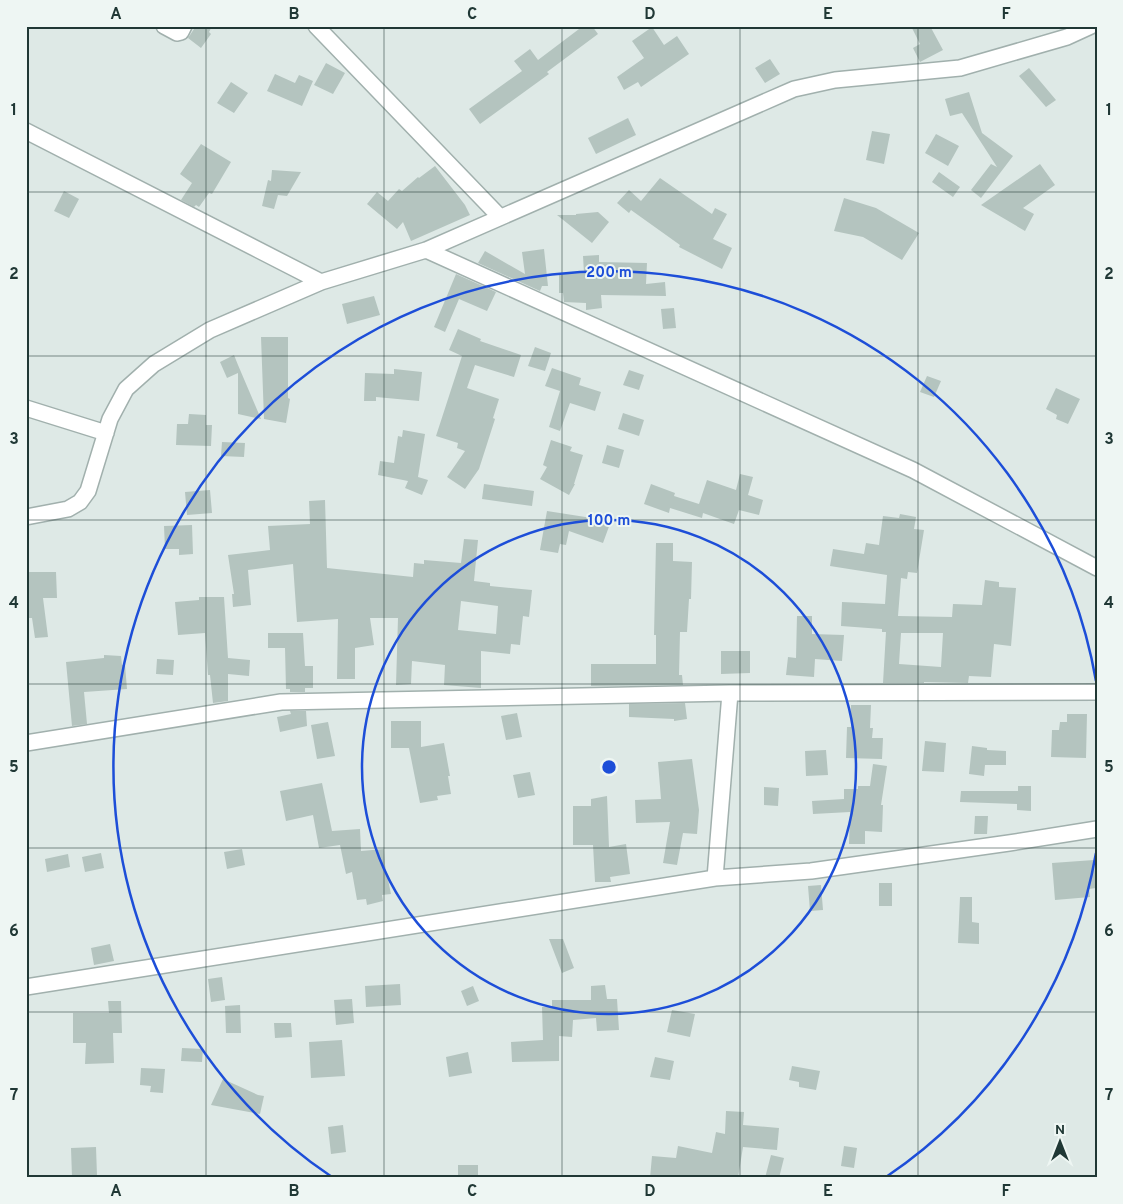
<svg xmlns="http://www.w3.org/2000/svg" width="1123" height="1204" viewBox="0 0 1123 1204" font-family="Overpass,sans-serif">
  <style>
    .building { fill: #b4c4bf; fill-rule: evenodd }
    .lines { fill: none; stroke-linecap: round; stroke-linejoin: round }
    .minor-casing { stroke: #a1b0ad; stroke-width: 18 }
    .minor { stroke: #fff; stroke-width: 15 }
    .grid { fill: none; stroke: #203835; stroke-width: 1; stroke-opacity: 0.55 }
    .ring { fill: none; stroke: #1d4ed8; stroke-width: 2.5 }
    .centre { fill: #1d4ed8; stroke: #eef6f3; stroke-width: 2.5 }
    .ring-label { font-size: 15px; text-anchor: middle; font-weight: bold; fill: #1d4ed8; stroke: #eef6f3; stroke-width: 4; stroke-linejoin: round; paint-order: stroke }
    .neatline { fill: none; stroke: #203835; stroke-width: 2 }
    .grid-label { font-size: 16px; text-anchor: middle; font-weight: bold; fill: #203835 }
  </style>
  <rect width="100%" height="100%" fill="#dee9e6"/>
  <path class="building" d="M196 26H212L209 32 211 34 201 48 188 38Z
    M583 26H592L598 34 547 72 549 74 480 124 469 109 522 71 514 61 530 49 538 60Z
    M911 26H930L943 50 920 62 913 48 920 44Z
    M652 27 664 45 677 36 689 54 641 87 638 82 624 90 617 77 644 58 632 41Z
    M770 59 780 74 765 83 755 68Z
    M326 63 345 73 333 94 314 85Z
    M1029 68 1056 100 1046 107 1019 76Z
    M275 74 295 83 299 75 313 81 302 106 267 91Z
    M231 82 248 93 234 113 217 103Z
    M969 92 982 133 1013 156 981 198 971 190 991 164 997 167 962 113 950 116 945 99Z
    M628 118 636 135 596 154 588 138Z
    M872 131 890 134 884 164 866 160Z
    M936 134 959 146 948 166 925 153Z
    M201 144 231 162 212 194 209 193 199 207 196 205 194 207 181 200 192 183 180 174Z
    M1040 164 1055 185 1023 208 1034 214 1025 231 981 205Z
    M435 166 465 205 470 215 411 241 403 222 397 229 367 204 377 192 388 201 399 189 402 191 418 177 419 178Z
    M272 170 301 172 287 196 278 195 274 209 262 206 268 180 271 181Z
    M939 172 960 187 953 197 932 182Z
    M660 178 712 214 715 208 727 214 713 239 732 248 722 269 679 247 680 245 631 210 629 213 617 203 629 190 641 201Z
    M64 191 79 199 69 218 54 211Z
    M844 198 876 208 919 233 902 260 863 237 834 231Z
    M598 212 609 222 592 243 557 215H576V214Z
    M544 249 548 286H542L540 291 478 263 485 251 525 274 522 252Z
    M599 255V262L647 263 646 284 665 282 666 296 601 295 602 308 586 310V303L564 302 563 293H559V274L584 273 583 256Z
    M456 274 496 292 487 311 459 299 445 332 434 327Z
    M374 296 380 315 347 324 342 304Z
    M674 308 676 328 663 329 661 309Z
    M458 329 481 339 480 341 521 355 514 377 475 365 467 388 499 399 493 418 495 419 479 469 465 489 447 477 465 451 457 448 458 443 436 436 462 356 449 350Z
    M261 337H288V398L290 399 286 423 264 419Z
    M535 347 551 353 545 371 528 366Z
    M234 355 238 365 261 419 238 414V373L227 378 220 362Z
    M552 368 581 378 579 385 601 392 595 411 570 403 560 431 549 427 560 391 545 386Z
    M394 369 422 372 419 401 376 397V401H364L365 373 394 374Z
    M629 370 644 375 639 390 623 385Z
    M927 376 941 381 934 397 920 392Z
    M1056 388 1080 399 1068 424 1056 419 1057 415 1046 409Z
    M623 413 644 420 639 436 618 429Z
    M189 414 206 415V425H212L211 446 176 445 177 424H188Z
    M403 430 425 434 418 477 428 480 422 495 405 488 408 481 378 475 380 461 394 463 398 436 402 437Z
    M551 440 572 447 570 451 583 455 574 484H575L569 495 540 479 547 467 543 465Z
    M222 442 245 443 244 457 221 456Z
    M607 445 624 450 619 468 602 463Z
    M740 474 753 477 748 495 763 500 759 515 739 510 734 524 703 513 702 518 670 508 669 513 644 504 651 484 675 493 674 496 699 504 707 480 736 490Z
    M484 484 534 491 532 506 482 499Z
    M210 490 212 513 187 515 185 492Z
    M325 500 327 568 413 577 414 563 424 564V560L461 563 464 539 478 540 474 581 490 583V586L532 590 529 617 523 616 520 645 511 644 510 654 481 651V688L444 685 445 665 412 661 411 684 396 685 398 618H370L374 645 355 648V679H337L338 619 297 622 293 564 248 570 251 605 233 607 232 594H234L228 555 270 550 268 526 310 524 309 501ZM461 601 498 606 496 634 458 630Z
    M547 511 611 521 603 543 569 531 566 545 560 544 558 553 540 550Z
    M900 514 916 517 914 529 924 530 917 573 908 572 907 579 901 578 898 616 952 617 953 604 982 605 985 580 999 582V587L1016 588 1011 646 994 644 991 677 969 676 968 683 924 682V683H883L886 632H882V629L841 626 842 602 885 604 887 575 830 566 833 549 864 554 866 543 879 545 883 516 899 518ZM901 633H943L941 667 899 664Z
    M192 525 193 554 179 555V549H165L164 526Z
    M656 543H673V561L692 562 691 599H689L687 632H680L679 675H682L683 685 591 686V664H656V635H654Z
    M26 572H56L57 598H43L48 637 35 638 32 618H26Z
    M199 597H224L228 658 250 660 249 676 228 674V701L213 703 210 675H208L205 633 178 635 175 602 199 600Z
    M797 616H812V634L844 635 842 661 815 659 814 677 786 675 788 657 796 658Z
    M268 633H303L305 666H313V688H305V692H290V689H286L285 648H268Z
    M721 651H750V673L721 674Z
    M104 655 121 656 122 665H125L127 689 84 692 87 724 72 726 66 662 104 658Z
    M157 659 174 660 173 675 156 674Z
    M685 703 687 719 674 721V719L629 717V704Z
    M851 705H871L870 728H873L872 738H883L882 759 846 758 847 727H851Z
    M290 711H306L307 726 280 732 277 717 291 714Z
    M517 713 522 737 506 740 501 716Z
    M1067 714H1087L1086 758 1051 757 1052 730H1059L1060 722H1067Z
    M391 721H421V747L444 743 450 776H448L451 794 437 796 438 800 420 803 409 748H391Z
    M328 722 335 756 317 759 311 725Z
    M925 741 946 743 944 772 922 771Z
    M972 746 987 748V750L1006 751V765H985L984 776 969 774Z
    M826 750 828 775 806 776 805 751Z
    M692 759 699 810 697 834 683 833 677 865 663 863 670 822 636 823 635 800 661 799 658 762Z
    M873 764 887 766 881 805H883L882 832 865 831V844H849L850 812 813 814 812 801 844 799V789H858V786H870Z
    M530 772 535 795 518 798 513 775Z
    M322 783 332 831 360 829 361 851 384 849 385 865 391 894 382 895 383 901 367 905 366 899 357 900 352 872 346 874 340 845 319 848 313 815 286 821 280 791Z
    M1018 786H1031V811L1017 810V804L960 802 961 791H1018Z
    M764 787 779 788 778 806 764 805Z
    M607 796 609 847 626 844 630 874 610 877 611 882H595L593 845H573V806H591V799Z
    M975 816H988L987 834H974Z
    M242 849 245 865 227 869 224 852Z
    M101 853 104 868 85 872 82 857Z
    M68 854 70 867 47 872 45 859Z
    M1094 860 1096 888 1089 889 1090 897 1055 900 1052 863Z
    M879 883H892V906H879Z
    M821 885 823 910 810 911 808 886Z
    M960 897H972V922L979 923V944L958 943Z
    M549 939H563L574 968 562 973Z
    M110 944 114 961 94 965 91 948Z
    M222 977 225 1000 211 1002 208 979Z
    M400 984 401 1005 366 1007 365 986Z
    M605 985 607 999H617L619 1030 597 1031 596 1018 573 1020 572 1037 559 1036V1061L512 1062 511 1042 543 1040 542 1007H552V1000H591V986Z
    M473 986 479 1001 467 1006 461 991Z
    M352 999 354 1023 336 1025 334 1000Z
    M108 1001H121L122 1033H113L114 1063 85 1064 86 1043H73V1013H109Z
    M240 1005 241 1033H226L225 1006Z
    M672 1010 695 1014 690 1037 667 1032Z
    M274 1023H291L292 1037 275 1038Z
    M342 1040 345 1076 311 1078 309 1042Z
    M182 1048 203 1049 202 1062 181 1061Z
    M468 1052 472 1073 449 1077 446 1057Z
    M655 1057 674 1061 670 1080 650 1077Z
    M792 1066 820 1071 816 1090 799 1087V1082L789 1080Z
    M141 1068 165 1069 163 1093 150 1092 151 1086 140 1085Z
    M223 1079 258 1095 264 1096 260 1114 211 1105Z
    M726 1111 744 1112 743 1125 779 1128 777 1150 743 1147 738 1178H650L652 1156 676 1158 678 1146 712 1153 716 1132 725 1134Z
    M343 1125 346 1152 331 1154 328 1127Z
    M844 1146 857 1148 854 1168 841 1166Z
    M96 1147 97 1176 72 1177 71 1148Z
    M771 1155 784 1158 779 1178H765Z
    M458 1165H478V1178H458Z"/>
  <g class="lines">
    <defs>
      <path id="minor" d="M164 26 177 33 181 32 184 26
        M316 26 500 217
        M26 131 321 282
        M426 250 913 470 1097 568
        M26 408 106 433
        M26 517 68 509 80 502 88 491 110 419 126 389 154 364 210 330 321 282 426 250 794 89 835 80 960 68 1067 37 1091 26
        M26 743 281 702 730 693 1097 692
        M715 878 730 693
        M26 987 715 878 811 871 1009 843 1097 829"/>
    </defs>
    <use href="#minor" class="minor-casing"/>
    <use href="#minor" class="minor"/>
  </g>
  <path class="grid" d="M206 26V1178M384 26V1178M562 26V1178M740 26V1178M918 26V1178M26 192H1097M26 356H1097M26 520H1097M26 684H1097M26 848H1097M26 1012H1097"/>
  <g class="ring">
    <circle cx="609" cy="767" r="247"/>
    <path d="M1096 853A495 495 0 0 1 886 1177M332 1177A495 495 0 1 1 1096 681"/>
  </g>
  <circle cx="609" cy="767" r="8" class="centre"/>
  <g class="ring-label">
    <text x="609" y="277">200 m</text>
    <text x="609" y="525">100 m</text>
  </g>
  <rect width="1123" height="1204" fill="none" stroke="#eef6f3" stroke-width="55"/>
  <g transform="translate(1060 1142)" stroke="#eef6f3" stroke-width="4" paint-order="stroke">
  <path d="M0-4L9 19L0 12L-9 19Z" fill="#203835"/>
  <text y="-8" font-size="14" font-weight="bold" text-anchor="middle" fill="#203835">N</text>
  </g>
  <rect x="28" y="28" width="1068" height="1148" class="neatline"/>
  <g class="grid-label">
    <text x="116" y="19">A</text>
    <text x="294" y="19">B</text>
    <text x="472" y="19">C</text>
    <text x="650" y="19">D</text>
    <text x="828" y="19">E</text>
    <text x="1006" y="19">F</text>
    <text x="14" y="115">1</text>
    <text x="1109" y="115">1</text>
    <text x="14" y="279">2</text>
    <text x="1109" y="279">2</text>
    <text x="14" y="444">3</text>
    <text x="1109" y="444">3</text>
    <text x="14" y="608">4</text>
    <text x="1109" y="608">4</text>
    <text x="14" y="772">5</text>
    <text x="1109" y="772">5</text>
    <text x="14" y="936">6</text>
    <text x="1109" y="936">6</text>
    <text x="14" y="1100">7</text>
    <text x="1109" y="1100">7</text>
    <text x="116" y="1196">A</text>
    <text x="294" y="1196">B</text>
    <text x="472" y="1196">C</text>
    <text x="650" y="1196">D</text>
    <text x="828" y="1196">E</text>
    <text x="1006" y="1196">F</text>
  </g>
</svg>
